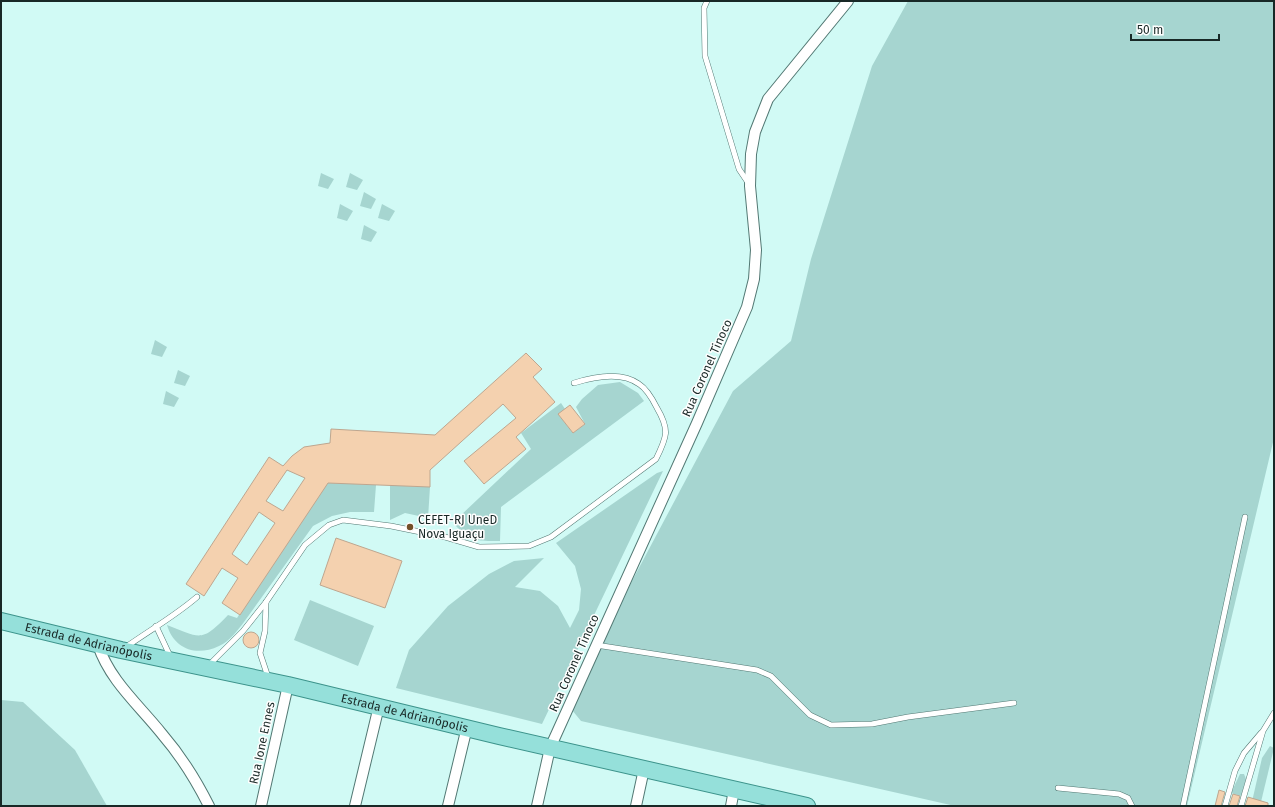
<svg xmlns="http://www.w3.org/2000/svg" width="1275" height="807" viewBox="0 0 1275 807" font-family="'Fira Sans',sans-serif">
	<rect width="100%" height="100%" fill="#d1faf5"/>
	<g fill="#a6d5d0">
		<polygon points="908,1 1274,1 1274,438 1187,806 955,806 581,721 572,710 632,581 733,391 791,341 811,259 872,66"/>
		<polygon points="321,173 334,179 328,189 318,186"/>
		<polygon points="350,173 363,180 357,190 346,187"/>
		<polygon points="364,192 376,199 371,209 360,206"/>
		<polygon points="340,204 353,211 347,221 337,218"/>
		<polygon points="382,204 395,211 389,221 378,218"/>
		<polygon points="364,225 377,232 371,242 361,239"/>
		<polygon points="155,340 167,347 162,357 151,354"/>
		<polygon points="178,370 190,376 185,386 174,383"/>
		<path d="M620,382L638,393L644,401L501,507L500,541C480,541 471,542 456,526L460,516L531,449L521,433L561,403L565,409L559,415L573,433L585,424L576,407L582,399L598,385Z"/>
		<polygon points="166,391 179,398 174,407 163,404"/>
		<polygon points="663,471 542,724 396,688 409,650 448,606 489,574 514,561 544,558 515,587 540,591 558,606 570,628 579,610 581,589 575,566 556,543 657,473"/>
		<path d="M325,482L376,485L374,512H350L332,516L313,526L244,622C237,631 230,641 219,646C196,657 174,649 167,625C201,638 201,643 228,615L237,618Z"/>
		<polygon points="390,485 430,487 428,518 405,513 390,520"/>
		<polygon points="310,600 374,626 358,666 294,640"/>
		<polygon points="1,700 23,702 75,750 107,806 1,806"/>
		<polygon points="1270,746 1274,748 1260,806 1251,806 1262,758"/>
		<polygon points="1240,774 1244,774 1246,779 1241,796 1231,793"/>
	</g>
	<g fill="#f4d1af" stroke="#bea68f" fill-rule="evenodd">
		<path d="M526,353L542,369L533,377L555,402L516,437L526,449L484,484L464,461L516,418L503,404L430,470V487L328,483L240,615L222,603L238,578L222,568L204,596L186,584L269,457L283,466L292,456L304,447L330,443L331,429L435,435ZM287,470L305,478L283,511L266,501ZM259,512L275,523L247,565L232,554Z"/>
		<polygon points="570,405 585,424 573,433 558,414"/>
		<polygon points="336,538 402,561 385,608 320,585"/>
		<circle cx="251" cy="640" r="8"/>
		<polygon points="1219,790 1225,792 1221,806 1215,806"/>
		<polygon points="1233,794 1240,796 1237,806 1229,806"/>
		<polygon points="1248,797 1268,803 1268,806 1245,806"/>
	</g>
	<g fill="none" stroke-linecap="round" stroke-linejoin="round">
		<defs>
			<g id="lane">
				<polyline points="707,1 704,8 705,56 739,169 749,184"/>
				<polyline points="266,602 265,631 260,653 268,677"/>
				<polyline points="156,626 171,658"/>
				<polyline points="596,645 757,670 771,676 810,715 831,725 872,724 908,717 1014,703"/>
				<path d="M126,647C150,630 175,616 197,597"/>
				<path d="M209,665L243,631L266,602L305,545L329,525L343,520L391,526L445,537L479,547L529,546L551,537L656,459C667,437 670,430 657,408C653,400 647,389 639,384C621,371 593,377 574,383"/>
				<polyline points="1058,788 1119,794 1128,798 1132,806"/>
				<polyline points="1183,806 1245,517"/>
				<polyline points="1225,806 1235,771 1244,753 1261,733"/>
				<polyline points="1241,806 1263,731 1274,713"/>
			</g>
			<g id="street">
				<path d="M98,645C110,681 139,705 162,734C181,756 196,780 209,806"/>
				<polyline points="261,806 288,685"/>
				<polyline points="355,806 379,706"/>
				<polyline points="448,806 467,727"/>
				<polyline points="537,806 550,748 697,423 747,307 754,279 756,250 750,186 751,154 755,132 768,99 848,1"/>
				<polyline points="636,806 644,769"/>
				<polyline points="731,806 734,790"/>
			</g>
			<g id="primary">
				<path id="s1" d="M1,621L121,650L288,685L499,736L807,806"/>
			</g>
		</defs>
		<use href="#lane" stroke="#527873" stroke-width="6"/>
		<use href="#street" stroke="#527873" stroke-width="12"/>
		<use href="#primary" stroke="#3c938b" stroke-width="18"/>
		<use href="#lane" stroke="#fff" stroke-width="5"/>
		<use href="#street" stroke="#fff" stroke-width="10"/>
		<use href="#primary" stroke="#95e0da" stroke-width="16"/>
	</g>
	<circle fill="#735029" stroke="#fefefe" stroke-width="1.5" cx="410" cy="527" r="4"/>
	<g text-anchor="middle" stroke-width="3" stroke-linejoin="round" paint-order="stroke">
		<g font-size="12" fill="#182826" stroke="#fefefe">
			<text transform="translate(707 368) rotate(-66)" y="4">Rua Coronel Tinoco</text>
			<text dy="4" stroke="none"><textPath href="#s1" startOffset="90">Estrada de Adrianópolis</textPath></text>
			<text transform="translate(574 663) rotate(-66)" y="4">Rua Coronel Tinoco</text>
			<text dy="4" stroke="none"><textPath href="#s1" startOffset="414">Estrada de Adrianópolis</textPath></text>
			<text transform="translate(262 743) rotate(-78)" y="4">Rua Ione Ennes</text>
		</g>
		<g font-size="12" fill="#182826" stroke="#fefefe" text-anchor="start">
			<text x="418" y="524">CEFET-RJ UneD<tspan x="418" dy="14">Nova Iguaçu</tspan></text>
		</g>
	</g>
	<rect width="1275" height="807" fill="none" stroke="#182826" stroke-width="4"/>
	<path d="M1131 34v6h88v-6" fill="none" stroke="#182826" stroke-width="2"/>
	<text x="1137" y="34" font-size="12" fill="#182826" stroke="#fefefe" stroke-width="3" paint-order="stroke">50 m</text>
</svg>
